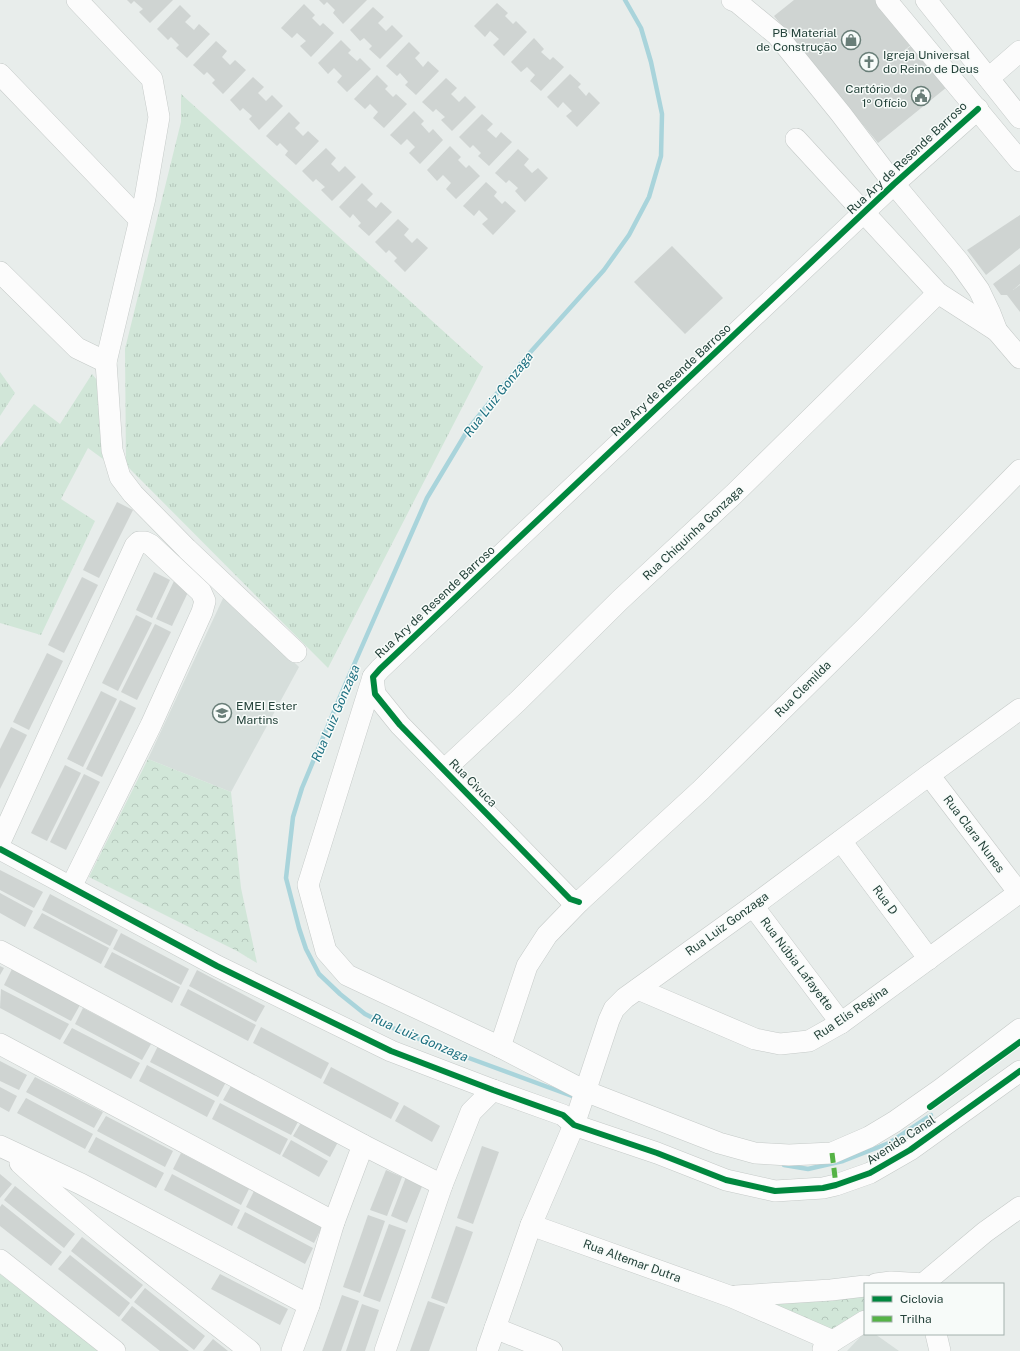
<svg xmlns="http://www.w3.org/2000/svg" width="1020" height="1351" viewBox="0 0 1020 1351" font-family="'Public Sans',sans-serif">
	<defs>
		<pattern id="grass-tufts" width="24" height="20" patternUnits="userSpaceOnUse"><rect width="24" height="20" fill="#d1e6d8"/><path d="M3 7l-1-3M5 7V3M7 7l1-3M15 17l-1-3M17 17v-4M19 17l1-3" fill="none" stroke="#b3c6ba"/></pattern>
		<pattern id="forest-crowns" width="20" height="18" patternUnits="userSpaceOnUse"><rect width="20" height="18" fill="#d1e6d8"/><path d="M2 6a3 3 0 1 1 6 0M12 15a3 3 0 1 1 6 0" fill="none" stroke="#b3c6ba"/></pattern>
	</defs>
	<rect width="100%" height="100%" fill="#e8edeb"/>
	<g fill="#d6dedb">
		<polygon points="225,594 299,667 231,792 148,759"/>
		<polygon points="865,1332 865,1334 875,1334 899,1351 847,1351"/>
	</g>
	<g fill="url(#grass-tufts)">
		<polygon points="181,94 483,367 328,668 126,465 125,349 181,122"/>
		<polygon points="0,372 15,393 0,416"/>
		<polygon points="92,374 97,380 103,459 88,448 61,499 95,521 41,635 0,623 0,447 34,404 60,424"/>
		<polygon points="0,1274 100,1351 0,1351"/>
	</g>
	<g fill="url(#forest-crowns)">
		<polygon points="148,759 231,792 241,888 257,963 237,951 89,877"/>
		<polygon points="865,1292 865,1310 847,1327 833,1333 764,1301"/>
	</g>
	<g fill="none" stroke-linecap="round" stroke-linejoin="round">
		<g stroke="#a9d4db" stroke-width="4.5">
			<polyline points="572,1096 458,1054 401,1032 365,1014 340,994 319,974 306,949 299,928 286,878 293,817 302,788 342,692 427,498 469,428 527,356 604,270 629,235 649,197 661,156 662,114 651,62 641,28 625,0"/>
			<polyline points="784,1165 808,1169 843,1161 889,1143 931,1115"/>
		</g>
	</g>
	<g fill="#cfd4d2">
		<polygon points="127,0 173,0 150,23 139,12 143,9 134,1 131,4"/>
		<polygon points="319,0 367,0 343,24 333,13 335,10 327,2 324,5"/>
		<polygon points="794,0 876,0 912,44 876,74 912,45 947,87 878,143 774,16"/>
		<polygon points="497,3 508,13 505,16 513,24 516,21 527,32 504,56 493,45 499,39 490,31 485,37 474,26"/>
		<polygon points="304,4 315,15 312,18 320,26 323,23 334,33 311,57 300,46 306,41 297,33 292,38 281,28"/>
		<polygon points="180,5 191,16 185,22 194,30 199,24 210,34 187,58 176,48 179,45 171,37 168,40 157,29"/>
		<polygon points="373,7 384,17 378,23 386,31 392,25 403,36 380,59 369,49 372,46 364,38 360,41 350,30"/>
		<polygon points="534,38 544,49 541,52 550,60 553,57 564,67 541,91 530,81 535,75 527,67 521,72 511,62"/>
		<polygon points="341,40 351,50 348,53 357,61 360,58 371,69 347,92 337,82 342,76 334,68 328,74 318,63"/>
		<polygon points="216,41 227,51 222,57 230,65 235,60 246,70 223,94 212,83 215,80 207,72 204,75 193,65"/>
		<polygon points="409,42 420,53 415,58 423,67 428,61 439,71 416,95 405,85 408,82 400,73 397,76 386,66"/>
		<polygon points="570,74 581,84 578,87 586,96 589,92 600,103 577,127 566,116 572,111 563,102 558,108 547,97"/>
		<polygon points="377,75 388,86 385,89 393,97 396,94 407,104 384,128 373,118 378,112 370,104 365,109 354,99"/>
		<polygon points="253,77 264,87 258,93 266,101 272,95 283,106 259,130 249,119 252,116 243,108 240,111 230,100"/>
		<polygon points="446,78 457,88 451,94 459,102 465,96 476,107 452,131 441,120 445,117 436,109 433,112 422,102"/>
		<polygon points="414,111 424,121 421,124 429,133 433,129 443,140 420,164 409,153 415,147 407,139 401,145 390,135"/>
		<polygon points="289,112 300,123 295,128 303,136 308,131 319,141 296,165 285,155 288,151 280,143 277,146 266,136"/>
		<polygon points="482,114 493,124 487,130 496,138 501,132 512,142 489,166 478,156 481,153 473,145 470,148 459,137"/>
		<polygon points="450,146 461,157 458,160 466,168 469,165 480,176 456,199 446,189 451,183 443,175 437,181 427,170"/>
		<polygon points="326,148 336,158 331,164 339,172 345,166 356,177 332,201 321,190 325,187 316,179 313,182 302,171"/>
		<polygon points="518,149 529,159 524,165 532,173 538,168 548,178 525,202 515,191 518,188 509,180 506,183 495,173"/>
		<polygon points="486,182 497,192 494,196 502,204 505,201 516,211 493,235 482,224 488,219 479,210 474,216 463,206"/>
		<polygon points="362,183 373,194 367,200 376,208 381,202 392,212 369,236 358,226 361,223 353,214 350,218 339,207"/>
		<polygon points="1020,215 1020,248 986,275 967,250"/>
		<polygon points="398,219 409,229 404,235 412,243 417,238 428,248 405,272 394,261 397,258 389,250 386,253 375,242"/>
		<polygon points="672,246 723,298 685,334 634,282"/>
		<polygon points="1020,264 1020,284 1013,290 1020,285 1020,312 1007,295 1001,295 993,284"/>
		<polygon points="117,502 133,510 99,578 83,570"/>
		<polygon points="154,572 170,580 152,618 136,610"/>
		<polygon points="82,577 98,585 64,653 48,645"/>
		<polygon points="174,581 190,588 172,626 156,619"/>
		<polygon points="136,615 152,623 118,691 102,683"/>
		<polygon points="155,624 171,632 137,700 121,692"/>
		<polygon points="47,653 63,661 29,730 13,722"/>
		<polygon points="101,691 117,699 83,767 67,759"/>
		<polygon points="120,700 136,708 102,777 86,769"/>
		<polygon points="11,727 27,735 0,789 0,749"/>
		<polygon points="65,765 81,773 47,841 31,833"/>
		<polygon points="84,774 100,782 66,850 50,842"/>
		<polygon points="0,870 43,892 34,908 0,890"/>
		<polygon points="0,893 33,911 25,927 0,913"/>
		<polygon points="50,894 118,930 110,946 42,910"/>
		<polygon points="42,913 109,948 101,964 33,928"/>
		<polygon points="121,933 189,969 181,985 113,949"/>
		<polygon points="112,952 180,987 172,1003 104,967"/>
		<polygon points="0,966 4,968 0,975"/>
		<polygon points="12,969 80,1005 71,1021 4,985"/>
		<polygon points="197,970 265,1006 256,1022 189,986"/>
		<polygon points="1,989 69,1024 60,1040 0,1008"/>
		<polygon points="188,989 256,1025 248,1041 180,1005"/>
		<polygon points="83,1008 151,1044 142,1060 75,1024"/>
		<polygon points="261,1027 329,1063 321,1079 253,1043"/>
		<polygon points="72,1028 140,1063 131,1079 63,1043"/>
		<polygon points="158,1046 226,1082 218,1097 150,1062"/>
		<polygon points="0,1061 27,1075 19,1090 0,1081"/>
		<polygon points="147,1065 215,1101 207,1117 139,1081"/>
		<polygon points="331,1067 399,1103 391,1119 323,1083"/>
		<polygon points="35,1077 103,1112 94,1128 26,1092"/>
		<polygon points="232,1084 299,1120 291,1135 223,1100"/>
		<polygon points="0,1087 17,1096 9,1112 0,1107"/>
		<polygon points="26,1098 93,1134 85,1149 17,1113"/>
		<polygon points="220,1103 288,1139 280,1155 212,1119"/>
		<polygon points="404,1105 440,1126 432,1142 395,1121"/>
		<polygon points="106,1116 173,1151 165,1167 97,1131"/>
		<polygon points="302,1121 338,1142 330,1157 293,1136"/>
		<polygon points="96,1137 164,1173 156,1188 88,1152"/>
		<polygon points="291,1140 328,1161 319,1177 282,1156"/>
		<polygon points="482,1146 499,1152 473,1224 457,1218"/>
		<polygon points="181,1153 249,1189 241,1205 173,1169"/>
		<polygon points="386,1170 402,1177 387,1216 370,1210"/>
		<polygon points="0,1174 12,1184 0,1198"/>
		<polygon points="172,1174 240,1210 232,1226 164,1190"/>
		<polygon points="406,1177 423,1184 407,1223 391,1216"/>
		<polygon points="15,1186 75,1234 64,1248 4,1200"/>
		<polygon points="254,1191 322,1227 314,1243 246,1207"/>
		<polygon points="2,1204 62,1252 51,1266 0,1226 0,1207"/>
		<polygon points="245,1212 313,1248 305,1264 237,1228"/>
		<polygon points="368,1215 385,1221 360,1293 343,1287"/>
		<polygon points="389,1224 406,1230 380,1302 363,1296"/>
		<polygon points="456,1226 473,1232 447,1304 431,1298"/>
		<polygon points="82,1237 143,1285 131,1299 71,1251"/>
		<polygon points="70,1255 130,1303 119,1317 58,1269"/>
		<polygon points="220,1274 288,1309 280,1325 211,1289"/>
		<polygon points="145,1288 205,1336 194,1350 134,1302"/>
		<polygon points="342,1295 359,1301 341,1351 322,1351"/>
		<polygon points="428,1301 445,1307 429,1351 410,1351"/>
		<polygon points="362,1304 379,1310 365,1351 346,1351"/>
		<polygon points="132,1306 189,1351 160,1351 121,1320"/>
		<polygon points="213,1339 228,1351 203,1351"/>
	</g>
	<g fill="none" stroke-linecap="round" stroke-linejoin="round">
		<defs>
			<g id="minor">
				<polyline points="77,0 152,79 159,117 145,198 106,362 112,450 120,477 133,494 187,549 296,652"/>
				<polyline points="732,0 737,2 777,35 841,114 894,184 959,262 979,290 990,313 997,331 1020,358"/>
				<polyline points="886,0 1020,161"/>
				<polyline points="926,0 1020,118"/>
				<polyline points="0,74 139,219"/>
				<polyline points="989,78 1020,51"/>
				<polyline points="796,139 938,293 997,331"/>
				<polyline points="0,272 77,348 106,362"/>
				<polyline points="373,677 308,885 326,951 347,975 500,1047 585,1091 719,1143 755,1153 789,1155 832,1153 869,1137 894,1122 941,1089 1020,1029"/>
				<polyline points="444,770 518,701 620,600 734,494 938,293"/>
				<polyline points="929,775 1019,893"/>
				<polyline points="841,841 929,959"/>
				<polyline points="0,842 135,546 139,542 145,542 151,545 201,592 205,601 202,612 151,725 71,887"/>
				<polyline points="0,849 217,966 391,1051 493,1090 563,1115 574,1125 657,1153 726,1180 775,1191 823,1188 836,1185 870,1173 910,1150 1020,1071"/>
				<polyline points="579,902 570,899 400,725 375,694 373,677 380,669 894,184 978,109"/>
				<polyline points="753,906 841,1023"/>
				<polyline points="0,951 363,1145 442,1185"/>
				<polyline points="638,989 755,1039 780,1044 809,1041 841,1023 1020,892"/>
				<polyline points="0,1044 334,1222"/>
				<polyline points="500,1047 527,966 547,935 579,902 701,790 868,625 1020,470"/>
				<polyline points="0,1146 81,1184 309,1305"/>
				<path d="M20,1163C93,1230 172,1290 250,1351"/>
				<polyline points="531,1225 732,1297 833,1341"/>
				<polyline points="0,1260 115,1351"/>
				<polyline points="876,1284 891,1282 925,1284"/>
				<polyline points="923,1284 985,1232 1020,1207"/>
				<polyline points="736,1296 831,1290 865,1286"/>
				<polyline points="495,1328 552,1351"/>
				<polyline points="936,1334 940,1351"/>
				<polyline points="823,1349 833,1341 865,1321"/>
				<polyline points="292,1351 309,1305 334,1222 363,1145"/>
				<polyline points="385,1351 442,1185 471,1112 493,1090"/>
				<polyline points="487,1351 531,1225 574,1125 609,1020 614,1009 625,998 753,906 929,775 1020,709"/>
			</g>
		</defs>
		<use href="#minor" stroke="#c5cac8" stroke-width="22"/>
		<use href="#minor" stroke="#fcfcfc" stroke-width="21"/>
		<polyline stroke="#55b346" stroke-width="5" stroke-dasharray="10 5" stroke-linecap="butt" points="832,1153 836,1185"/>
		<defs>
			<g id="cycleway">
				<polyline points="0,849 217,966 391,1051 493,1090 563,1115 574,1125 657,1153 726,1180 775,1191 823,1188 836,1185 870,1173 910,1150 1020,1071"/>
				<polyline points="579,902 570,899 400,725 375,694 373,677 380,669 894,184 978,109"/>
				<polyline points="930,1107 1020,1042"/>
			</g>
		</defs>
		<use href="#cycleway" stroke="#f7fbf9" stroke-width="8"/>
		<use href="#cycleway" stroke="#00873e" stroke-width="6"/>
	</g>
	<defs>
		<symbol id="shop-ring" viewBox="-11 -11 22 22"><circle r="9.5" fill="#f7fbf9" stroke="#697e78" stroke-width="1.5"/><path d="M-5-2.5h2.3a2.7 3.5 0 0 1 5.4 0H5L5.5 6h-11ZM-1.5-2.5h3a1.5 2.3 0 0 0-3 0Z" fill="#697e78"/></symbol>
		<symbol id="church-ring" viewBox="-11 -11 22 22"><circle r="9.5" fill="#f7fbf9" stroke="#697e78" stroke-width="1.5"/><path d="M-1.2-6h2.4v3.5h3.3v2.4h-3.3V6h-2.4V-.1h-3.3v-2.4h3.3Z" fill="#697e78"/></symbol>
		<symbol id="civic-ring" viewBox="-11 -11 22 22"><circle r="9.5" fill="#f7fbf9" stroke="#697e78" stroke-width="1.5"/><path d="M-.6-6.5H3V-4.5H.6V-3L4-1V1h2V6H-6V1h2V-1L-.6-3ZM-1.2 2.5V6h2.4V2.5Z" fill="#697e78"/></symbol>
		<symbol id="school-ring" viewBox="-11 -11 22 22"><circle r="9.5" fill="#f7fbf9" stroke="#697e78" stroke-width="1.5"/><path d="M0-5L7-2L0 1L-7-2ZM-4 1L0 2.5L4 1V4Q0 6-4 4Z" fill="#697e78"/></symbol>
	</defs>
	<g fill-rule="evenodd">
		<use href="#shop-ring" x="840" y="29" width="22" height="22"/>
		<use href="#church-ring" x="858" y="51" width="22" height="22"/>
		<use href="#civic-ring" x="910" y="85" width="22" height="22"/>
		<use href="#school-ring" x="211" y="702" width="22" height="22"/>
	</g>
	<g text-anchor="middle" stroke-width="3" stroke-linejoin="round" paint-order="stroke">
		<g font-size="12" fill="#24423a" stroke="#f7fbf9" text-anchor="end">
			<text x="837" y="37">PB Material<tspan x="837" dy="14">de Construção</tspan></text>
			<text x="883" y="59" text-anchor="start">Igreja Universal<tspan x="883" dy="14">do Reino de Deus</tspan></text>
			<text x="907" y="93">Cartório do<tspan x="907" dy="14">1º Ofício</tspan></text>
			<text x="236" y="710" text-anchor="start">EMEI Ester<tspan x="236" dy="14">Martins</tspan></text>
		</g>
		<g font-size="12" fill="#24423a" stroke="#f7fbf9">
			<text transform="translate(907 158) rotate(-43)" y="4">Rua Ary de Resende Barroso</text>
			<text transform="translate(671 380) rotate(-43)" y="4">Rua Ary de Resende Barroso</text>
			<text transform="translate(693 533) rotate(-43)" y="4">Rua Chiquinha Gonzaga</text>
			<text transform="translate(435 602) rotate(-43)" y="4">Rua Ary de Resende Barroso</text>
			<text transform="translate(803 689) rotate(-45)" y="4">Rua Clemilda</text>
			<text transform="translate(473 783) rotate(45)" y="4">Rua Civuca</text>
			<text transform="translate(974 834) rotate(53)" y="4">Rua Clara Nunes</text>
			<text transform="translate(885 900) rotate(53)" y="4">Rua D</text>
			<text transform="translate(727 924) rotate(-36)" y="4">Rua Luiz Gonzaga</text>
			<text transform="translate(797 964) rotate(53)" y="4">Rua Núbia Lafayette</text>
			<text transform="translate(851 1013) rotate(-34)" y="4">Rua Elis Regina</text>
			<text transform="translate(901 1140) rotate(-33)" y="4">Avenida Canal</text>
			<text transform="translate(632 1261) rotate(20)" y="4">Rua Altemar Dutra</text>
		</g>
		<g font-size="13" font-style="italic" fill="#1c6f80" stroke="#f7fbf9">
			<text transform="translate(498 394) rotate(-52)" y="5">Rua Luiz Gonzaga</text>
			<text transform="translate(335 713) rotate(-67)" y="5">Rua Luiz Gonzaga</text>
			<text transform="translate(420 1037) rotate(23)" y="5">Rua Luiz Gonzaga</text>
		</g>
	</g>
	<rect x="864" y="1283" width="140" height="52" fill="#f7fbf9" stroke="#a3b1ad"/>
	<rect x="872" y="1296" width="20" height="6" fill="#00873e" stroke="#a3b1ad"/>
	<text x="900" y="1303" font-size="12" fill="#24423a">Ciclovia</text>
	<rect x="872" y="1316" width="20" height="6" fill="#55b346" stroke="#a3b1ad"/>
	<text x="900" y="1323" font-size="12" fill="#24423a">Trilha</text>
</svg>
